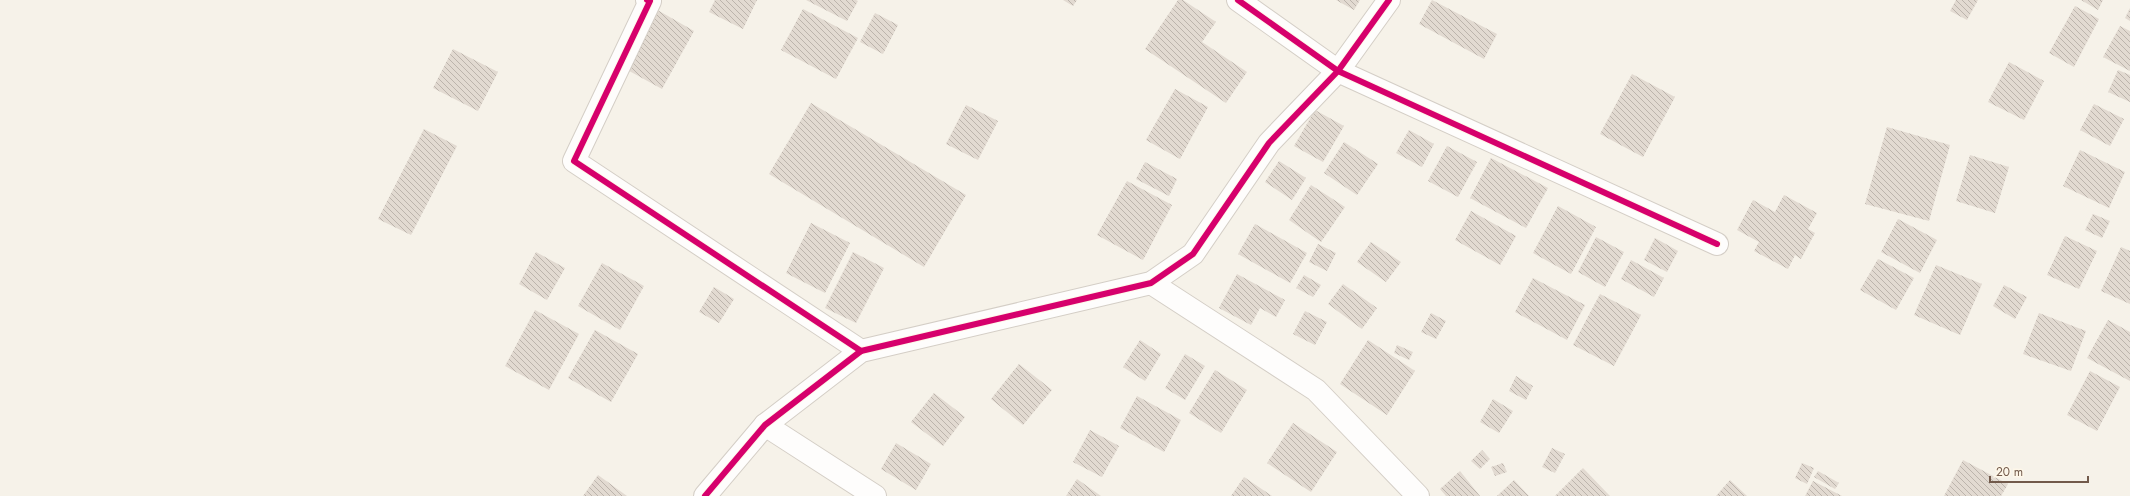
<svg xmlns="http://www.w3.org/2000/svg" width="2130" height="496" viewBox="0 0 2130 496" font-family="Jost,sans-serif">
	<defs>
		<pattern id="building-back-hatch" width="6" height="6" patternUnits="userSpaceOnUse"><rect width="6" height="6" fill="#e2dad1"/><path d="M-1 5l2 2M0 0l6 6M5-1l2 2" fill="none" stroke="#bcb4ac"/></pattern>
	</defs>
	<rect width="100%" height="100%" fill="#f6f2e9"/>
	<g fill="url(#building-back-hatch)">
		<polygon points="715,0 757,0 743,29 709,12"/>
		<polygon points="806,0 856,0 858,1 847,21"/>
		<polygon points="1063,0 1077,0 1073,6"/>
		<polygon points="1178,0 1183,0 1216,22 1202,42 1247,72 1226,103 1145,49"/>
		<polygon points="1336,0 1360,0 1354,10"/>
		<polygon points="1432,0 1497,34 1484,59 1419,24"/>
		<polygon points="1956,0 1978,0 1967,20 1950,11"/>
		<polygon points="2081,0 2103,0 2098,10"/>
		<polygon points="2075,6 2099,19 2074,67 2049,53"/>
		<polygon points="654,8 694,31 662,89 622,67"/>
		<polygon points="2130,8 2130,21 2125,18"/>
		<polygon points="803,9 858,38 836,79 781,50"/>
		<polygon points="875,13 898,25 883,54 860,42"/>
		<polygon points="2120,26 2130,31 2130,71 2103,57"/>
		<polygon points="453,49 498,72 478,111 433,88"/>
		<polygon points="2009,62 2044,81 2024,120 1988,102"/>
		<polygon points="2118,70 2130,75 2130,102 2108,92"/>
		<polygon points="1632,74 1675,97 1643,157 1600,134"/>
		<polygon points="1175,89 1208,107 1180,159 1146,140"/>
		<polygon points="811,103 966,195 924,267 769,174"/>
		<polygon points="2094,104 2124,119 2110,146 2080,130"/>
		<polygon points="966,105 998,121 978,160 946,144"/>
		<polygon points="1315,110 1344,126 1323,162 1294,146"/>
		<polygon points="1887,127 1950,145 1929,221 1865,204"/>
		<polygon points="424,129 457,146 411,235 378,219"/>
		<polygon points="1409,130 1434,144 1422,167 1396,153"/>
		<polygon points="1344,142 1378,164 1357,195 1324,173"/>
		<polygon points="1447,146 1477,162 1458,197 1428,181"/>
		<polygon points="2080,150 2125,172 2109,208 2063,186"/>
		<polygon points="1970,155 2009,167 1995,213 1956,201"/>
		<polygon points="1491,158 1548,188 1526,228 1470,198"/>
		<polygon points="1279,161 1306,178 1292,200 1265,182"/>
		<polygon points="1145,162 1177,179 1169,196 1136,179"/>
		<polygon points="1127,181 1172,205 1143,260 1097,235"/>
		<polygon points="1311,185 1345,207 1321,242 1289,220"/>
		<polygon points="1784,195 1817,213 1808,229 1815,233 1801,259 1795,255 1788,269 1754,251 1759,242 1737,230 1753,200 1775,212"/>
		<polygon points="1558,206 1596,227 1571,274 1533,253"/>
		<polygon points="1471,211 1516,236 1500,265 1455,240"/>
		<polygon points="2093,214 2110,221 2102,238 2085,230"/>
		<polygon points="1898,219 1937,240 1920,273 1881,252"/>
		<polygon points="811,223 850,243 825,293 786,273"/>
		<polygon points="1255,224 1307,253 1290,283 1238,254"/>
		<polygon points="2065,236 2097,251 2079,289 2047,275"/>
		<polygon points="1596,237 1624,252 1605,287 1578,272"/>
		<polygon points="1655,238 1678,251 1667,272 1644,260"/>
		<polygon points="1371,242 1401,262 1386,282 1357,262"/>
		<polygon points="1318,244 1336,253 1327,271 1309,262"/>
		<polygon points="2121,247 2130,251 2130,304 2101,291"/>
		<polygon points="536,252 565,268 547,300 519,284"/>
		<polygon points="853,252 884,268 856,323 825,308"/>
		<polygon points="1878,259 1914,278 1896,310 1860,290"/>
		<polygon points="1631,260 1664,278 1654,297 1621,279"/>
		<polygon points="602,263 644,286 620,330 578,306"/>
		<polygon points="1936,265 1982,284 1960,335 1914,315"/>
		<polygon points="1237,274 1285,300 1276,317 1260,308 1251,325 1219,308"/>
		<polygon points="1304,275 1321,285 1313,297 1296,288"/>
		<polygon points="1533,278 1585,305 1567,340 1515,312"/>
		<polygon points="1343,284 1377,308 1362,329 1328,304"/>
		<polygon points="2004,285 2027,297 2015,319 1993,306"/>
		<polygon points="714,287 734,299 719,323 699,312"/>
		<polygon points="1600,294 1641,315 1614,366 1573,345"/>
		<polygon points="535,310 579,334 549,390 505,366"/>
		<polygon points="1305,311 1327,322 1315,345 1293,334"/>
		<polygon points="1431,313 1446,321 1436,339 1421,332"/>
		<polygon points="2039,313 2086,331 2071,371 2023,354"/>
		<polygon points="2108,320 2130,332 2130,381 2087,358"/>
		<polygon points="595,330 638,354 611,402 568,378"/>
		<polygon points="1140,340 1161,354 1145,381 1123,367"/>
		<polygon points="1368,340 1415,371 1387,415 1340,384"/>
		<polygon points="1397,345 1413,352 1409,360 1394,353"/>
		<polygon points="1185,354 1205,366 1185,400 1165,388"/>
		<polygon points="1019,364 1052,390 1023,425 991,399"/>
		<polygon points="1215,370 1247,390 1221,433 1189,413"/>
		<polygon points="2090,371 2120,387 2097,431 2067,415"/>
		<polygon points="1516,376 1533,386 1526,400 1509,391"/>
		<polygon points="934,393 965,417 943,446 911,422"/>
		<polygon points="1137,396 1181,420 1164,452 1120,428"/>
		<polygon points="1493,399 1513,411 1499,433 1480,422"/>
		<polygon points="1293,423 1337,452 1311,492 1267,463"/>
		<polygon points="1090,430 1119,446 1102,477 1073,462"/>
		<polygon points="896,443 931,464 916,490 881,469"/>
		<polygon points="1552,448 1565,454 1555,473 1542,467"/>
		<polygon points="1482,450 1490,459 1480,469 1471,461"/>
		<polygon points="1963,460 2008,484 2001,496 1944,496"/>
		<polygon points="1503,463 1507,472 1495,476 1491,467"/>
		<polygon points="1802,463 1814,468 1807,484 1795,478"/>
		<polygon points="1583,468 1610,496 1555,496"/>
		<polygon points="1460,471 1480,496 1446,496 1440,489"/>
		<polygon points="1818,471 1839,483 1835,489 1814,477"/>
		<polygon points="598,475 627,496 583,496"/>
		<polygon points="1244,477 1272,496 1231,496"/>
		<polygon points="1077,479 1101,496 1066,496"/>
		<polygon points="1514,480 1529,496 1497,496"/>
		<polygon points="1730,480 1747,496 1716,496"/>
		<polygon points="1813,481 1842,496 1805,496"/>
	</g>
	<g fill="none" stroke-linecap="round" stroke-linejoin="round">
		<defs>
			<g id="street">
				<polyline points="647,0 650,1 574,161 861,351"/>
				<polyline points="1238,0 1338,71 1717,244"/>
				<polyline points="1151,283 1316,390 1418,496"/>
				<polyline points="765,425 875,496"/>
				<polyline points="705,496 765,425 861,351 1151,283 1193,254 1269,143 1338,71 1389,0"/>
			</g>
		</defs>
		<use href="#street" stroke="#d4cec6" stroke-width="24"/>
		<use href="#street" stroke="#fefdfc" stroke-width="22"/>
		<defs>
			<g id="cycleway">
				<polyline points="647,0 650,1 574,161 861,351"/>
				<polyline points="1238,0 1338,71 1717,244"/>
				<polyline points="705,496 765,425 861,351 1151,283 1193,254 1269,143 1338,71 1389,0"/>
			</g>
		</defs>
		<use href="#cycleway" stroke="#fef7e9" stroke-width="8"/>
		<use href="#cycleway" stroke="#d6006c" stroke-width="6"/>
	</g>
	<path d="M1990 476v6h98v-6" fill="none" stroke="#725a4b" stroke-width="2"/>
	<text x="1996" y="476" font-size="12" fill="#725a4b" stroke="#fef7e9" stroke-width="3" paint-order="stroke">20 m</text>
</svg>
